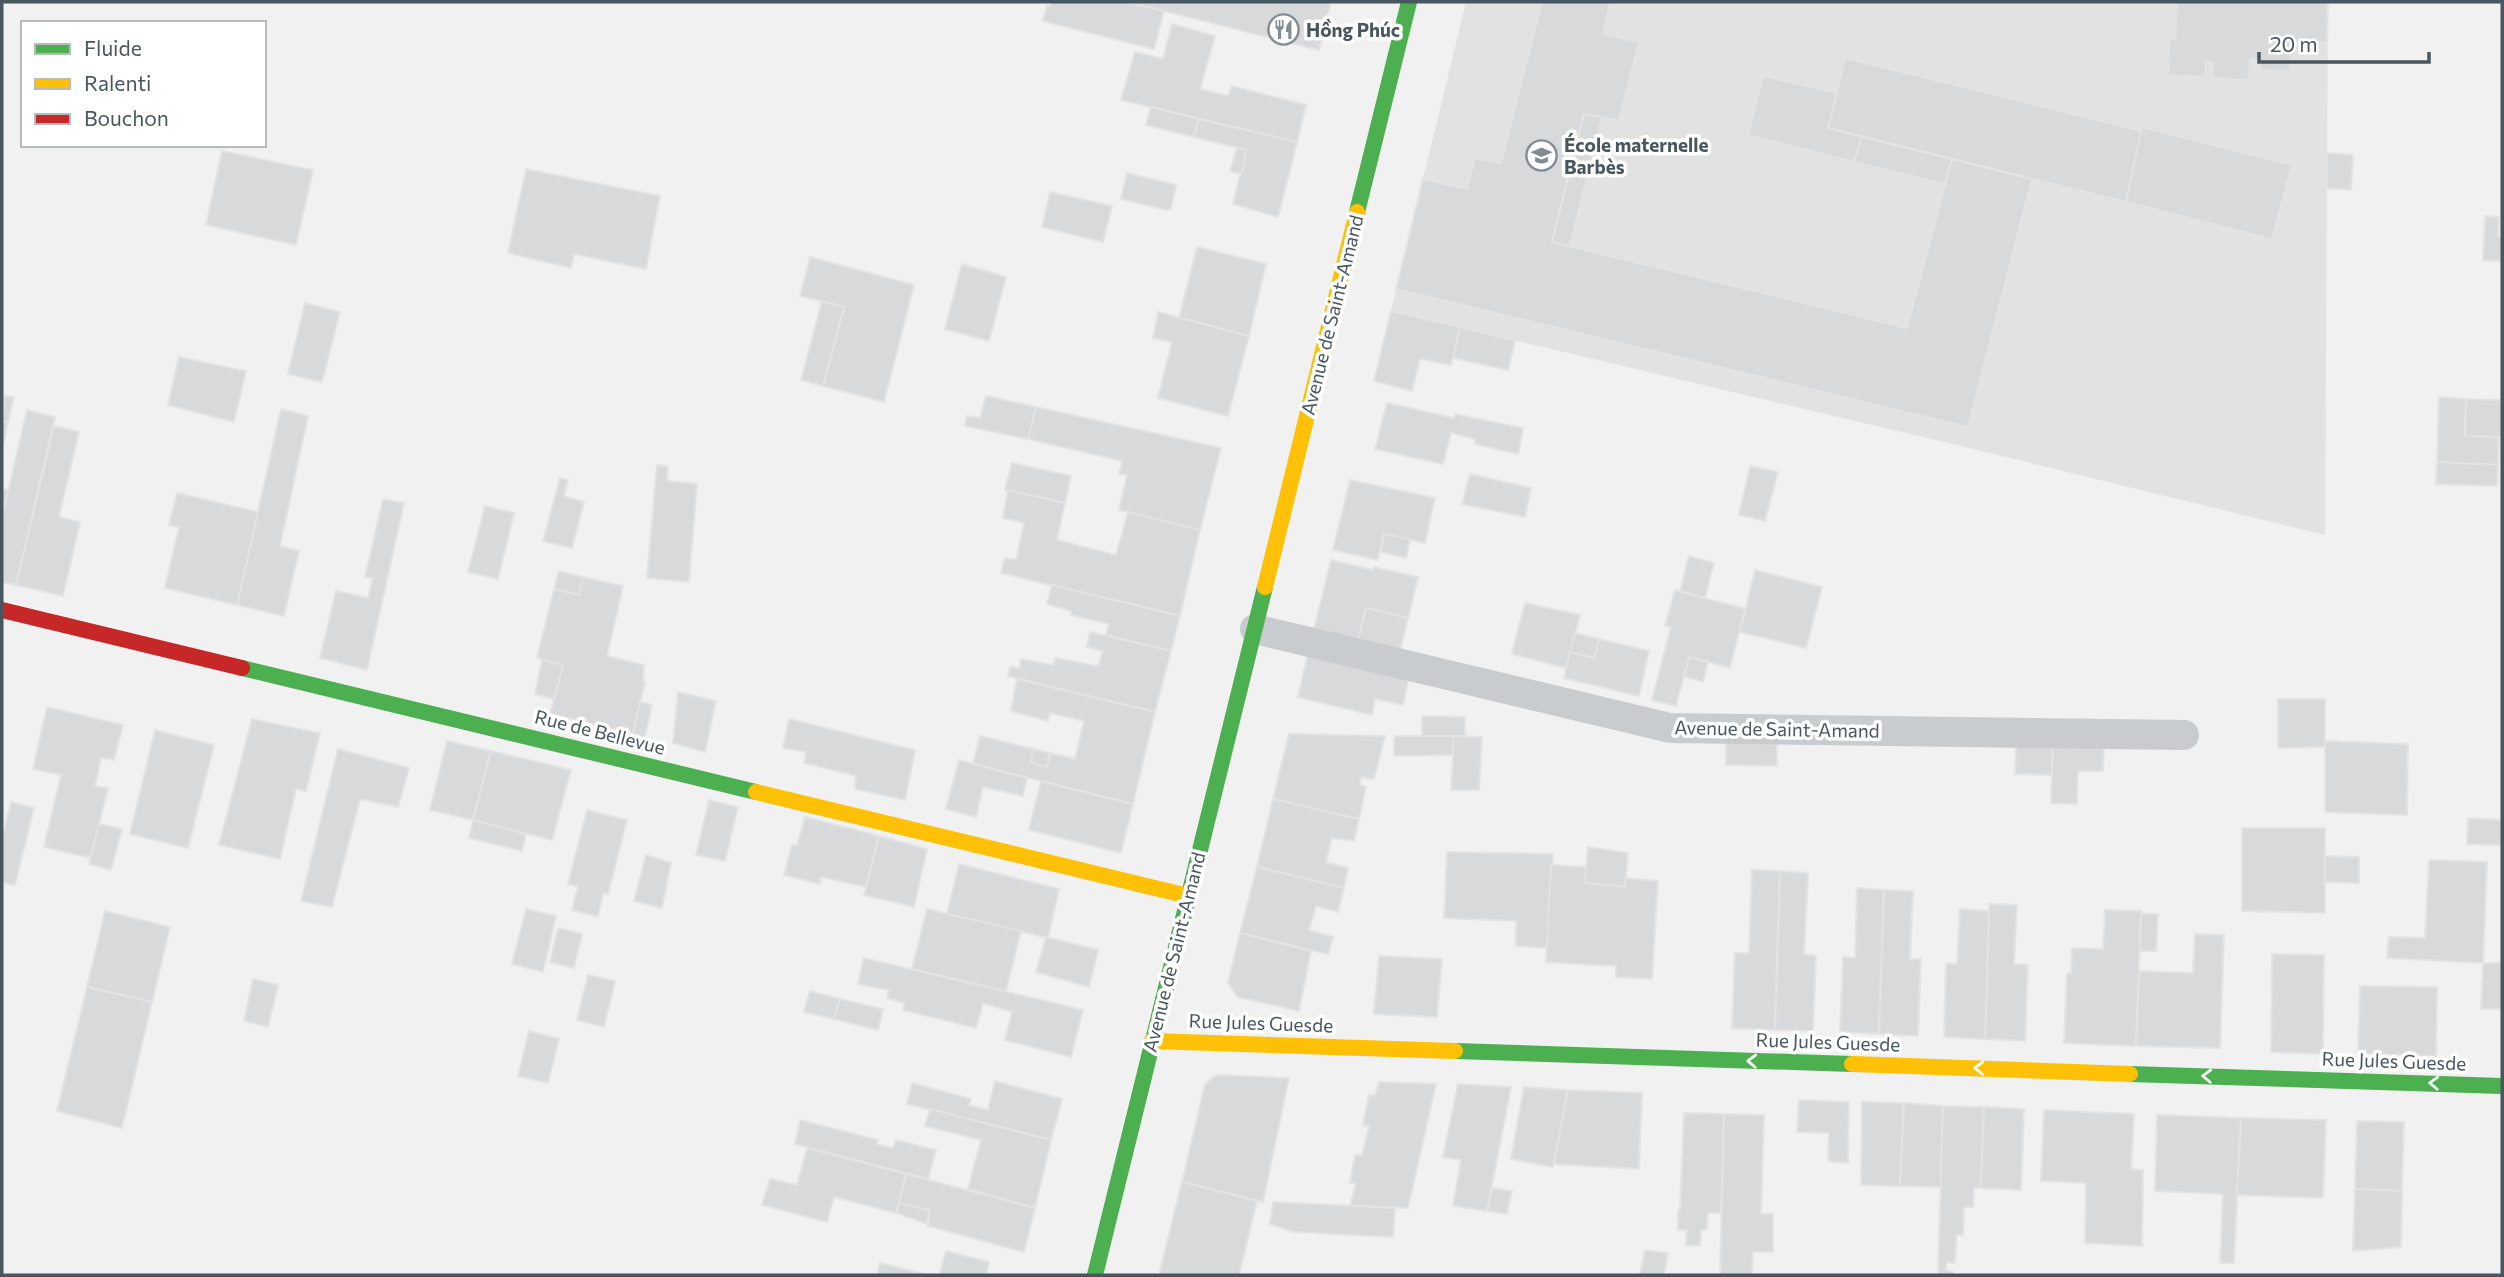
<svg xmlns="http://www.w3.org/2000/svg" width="2504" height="1277" viewBox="0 0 2504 1277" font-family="Commissioner,sans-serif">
	<rect width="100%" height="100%" fill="#f2f1f1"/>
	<polygon fill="#e3e2e3" points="1466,2 2328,2 2325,535 1965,447 1391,311"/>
	<g fill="#d8d9da" stroke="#e3e3e4" stroke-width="2">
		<polygon points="1052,2 1128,2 1164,11 1154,49 1043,21 1047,5 1050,6"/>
		<polygon points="1128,2 1331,2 1319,50"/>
		<polygon points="1542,2 1610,2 1603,34 1639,42 1619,121 1584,114 1552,242 1907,328 1952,159 2032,179 1968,427 1396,289 1423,179 1467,189 1475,158 1501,163"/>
		<polygon points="2177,2 2328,2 2327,42 2291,42 2290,71 2260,70 2260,60 2250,59 2249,80 2212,78 2213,63 2206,62 2205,77 2168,75 2169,39 2175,39"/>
		<polygon points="1172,24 1215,36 1200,89 1228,96 1232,86 1306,105 1297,142 1121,100 1135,52 1163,59"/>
		<polygon points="1845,58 2142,131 2126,202 1828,128"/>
		<polygon points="1763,76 1837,93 1828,128 1862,137 1854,162 1748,135"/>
		<polygon points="1151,107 1199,119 1194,137 1146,125"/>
		<polygon points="1584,114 1602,117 1570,246 1552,242"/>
		<polygon points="1199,119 1297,142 1278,217 1233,204 1246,150 1194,137"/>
		<polygon points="2142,127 2292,165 2272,239 2126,202"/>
		<polygon points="1862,137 1952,159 1945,184 1854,162"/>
		<polygon points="1237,148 1246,150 1242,174 1230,171"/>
		<polygon points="222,151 313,170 296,245 206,225"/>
		<polygon points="2327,153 2353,155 2351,190 2327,188"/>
		<polygon points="526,169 660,196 646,269 574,254 571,268 508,253"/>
		<polygon points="1127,173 1176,185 1171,209 1166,210 1121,199"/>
		<polygon points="1050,192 1112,206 1103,242 1042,227"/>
		<polygon points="2485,216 2499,217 2498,237 2502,237 2502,261 2483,260"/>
		<polygon points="1197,247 1266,264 1249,336 1179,318"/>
		<polygon points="810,257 914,285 884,402 823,386 844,307 800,296"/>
		<polygon points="962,264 1006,277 989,341 945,329"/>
		<polygon points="822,301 844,307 823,386 801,380"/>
		<polygon points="305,303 340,312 322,382 288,374"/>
		<polygon points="1391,311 1460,327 1451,365 1420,359 1412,391 1374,381"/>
		<polygon points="1158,312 1249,336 1228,416 1158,398 1172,342 1153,338"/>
		<polygon points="1460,327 1515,341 1508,370 1453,358"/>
		<polygon points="179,357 246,371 234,422 168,405"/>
		<polygon points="5,396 14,397 8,422 2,421"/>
		<polygon points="986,396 1036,407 1028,439 965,426 967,416 980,418"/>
		<polygon points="2439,397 2466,399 2465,436 2499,437 2498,465 2437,462"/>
		<polygon points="2466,399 2502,400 2502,437 2465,436"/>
		<polygon points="1387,403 1454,418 1455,414 1523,428 1518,454 1475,444 1475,439 1451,433 1443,464 1375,449"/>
		<polygon points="1036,407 1221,448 1200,530 1119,510 1127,475 1119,474 1122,461 1028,439"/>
		<polygon points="281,409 308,416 280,546 299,551 284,616 237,605"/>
		<polygon points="27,410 55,417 16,585 2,582 2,508 4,509"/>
		<polygon points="2,421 8,422 2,450"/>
		<polygon points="54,426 79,432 59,517 80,522 63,596 16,585"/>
		<polygon points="2437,462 2498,465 2497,486 2436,484"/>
		<polygon points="1012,463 1071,476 1065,503 1005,490"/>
		<polygon points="657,465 668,466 667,481 697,484 689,582 647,578"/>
		<polygon points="1750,466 1778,472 1765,521 1739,515"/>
		<polygon points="1470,474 1531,488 1525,517 1462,504"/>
		<polygon points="560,478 568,480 564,496 584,502 572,548 543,541"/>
		<polygon points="1350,480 1435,498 1425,543 1384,534 1378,560 1333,550"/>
		<polygon points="2,489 8,490 4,509 2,508"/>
		<polygon points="1008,490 1065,503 1057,540 1116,555 1128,512 1200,530 1180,616 1001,573 1005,558 1016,560 1024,523 1003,518"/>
		<polygon points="177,493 258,512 237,605 165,588 179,527 169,525"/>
		<polygon points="383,499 404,503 367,670 320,658 336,591 368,598 373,578 365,577"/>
		<polygon points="485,506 514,513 498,579 468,572"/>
		<polygon points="1384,534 1410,539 1406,558 1381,552"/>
		<polygon points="1689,556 1714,563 1705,598 1680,591"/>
		<polygon points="1331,560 1373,570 1374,567 1418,577 1408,618 1366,608 1358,640 1314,629"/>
		<polygon points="1755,570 1822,587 1806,648 1740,632"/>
		<polygon points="559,571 583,577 579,595 554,589"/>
		<polygon points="583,577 623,586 607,656 644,665 643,682 645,682 633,734 550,714 563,665 537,658 554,589 579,595"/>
		<polygon points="1052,585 1180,616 1171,651 1106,635 1109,624 1071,615 1071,611 1047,604"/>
		<polygon points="1675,590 1745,609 1730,668 1689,657 1676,706 1652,700 1671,627 1665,626"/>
		<polygon points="1525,603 1580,615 1566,668 1512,654"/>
		<polygon points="1366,608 1408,618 1400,651 1358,640"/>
		<polygon points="1090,632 1171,651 1155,712 1008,676 1010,667 1020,668 1021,659 1053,665 1056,658 1098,666 1103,651 1087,647"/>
		<polygon points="1575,633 1599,639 1594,658 1570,652"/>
		<polygon points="1599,639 1649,651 1639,696 1564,678 1570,652 1594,658"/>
		<polygon points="1308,653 1409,677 1403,705 1375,699 1372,715 1298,697"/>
		<polygon points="1689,657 1708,662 1703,682 1684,676"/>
		<polygon points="542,660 563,665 554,699 535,694"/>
		<polygon points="1017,679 1155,712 1133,804 973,764 980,736 1033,749 1031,762 1047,767 1050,753 1075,759 1084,721 1050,713 1048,721 1011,711"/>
		<polygon points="678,692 716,701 705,752 673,743"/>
		<polygon points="2278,699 2325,699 2325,747 2278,748"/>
		<polygon points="640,702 652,705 645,737 633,734"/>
		<polygon points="47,707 123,725 114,760 101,758 95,786 108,788 91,858 44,847 61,775 33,769"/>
		<polygon points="1422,716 1465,717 1465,736 1422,736"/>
		<polygon points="252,719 320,733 306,791 296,789 280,859 219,845"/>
		<polygon points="789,719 915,750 905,800 855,789 856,776 804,763 806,752 783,748"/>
		<polygon points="155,730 214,745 188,848 130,834"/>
		<polygon points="1289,734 1385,736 1374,779 1361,777 1360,785 1366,787 1359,819 1273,799"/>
		<polygon points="1394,736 1454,736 1453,755 1394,756"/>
		<polygon points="1454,736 1482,737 1479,790 1451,790"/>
		<polygon points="1726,739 1777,740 1777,766 1726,765"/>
		<polygon points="447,741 491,751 473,820 430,810"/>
		<polygon points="2325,741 2408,744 2407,815 2325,812"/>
		<polygon points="2016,743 2053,744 2052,775 2015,774"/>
		<polygon points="2053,744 2104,745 2103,771 2078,771 2077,804 2051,803"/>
		<polygon points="338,749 409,768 398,807 360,799 332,907 301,901"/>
		<polygon points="1033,749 1050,753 1047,767 1031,762"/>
		<polygon points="491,751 571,770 552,840 473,820"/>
		<polygon points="959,760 1027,778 1023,796 983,787 976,817 946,809"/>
		<polygon points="1041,781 1133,804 1121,853 1029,830"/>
		<polygon points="1273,799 1359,819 1354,841 1332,838 1326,862 1348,868 1344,888 1257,867"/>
		<polygon points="709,800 738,807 725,861 696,855"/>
		<polygon points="11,802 34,808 15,885 2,882 2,839"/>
		<polygon points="587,810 627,820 608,894 603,893 598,917 572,910 578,886 568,884"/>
		<polygon points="805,817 879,836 866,887 821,877 820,884 784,875 792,845 797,846"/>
		<polygon points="2468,818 2502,820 2502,845 2467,844"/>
		<polygon points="473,820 526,834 522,851 469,838"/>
		<polygon points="99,824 122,829 111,870 89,864"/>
		<polygon points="2242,828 2325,828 2325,913 2242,911"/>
		<polygon points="879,836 927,849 914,907 864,895"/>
		<polygon points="1588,847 1628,853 1625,887 1585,883"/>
		<polygon points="1447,852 1553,854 1547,948 1516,946 1516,921 1444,918"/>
		<polygon points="646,855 671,863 662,908 634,901"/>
		<polygon points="2325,856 2359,857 2359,883 2325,882"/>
		<polygon points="2429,860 2487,862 2483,963 2387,958 2389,937 2425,938"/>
		<polygon points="959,864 1059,889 1048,938 947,914"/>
		<polygon points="1551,865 1586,867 1585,883 1625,887 1625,878 1658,881 1652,979 1616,977 1616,966 1546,962"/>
		<polygon points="1257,867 1344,888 1338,912 1316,906 1309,930 1333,937 1328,954 1240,933"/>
		<polygon points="1752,870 1780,871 1775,1030 1732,1028 1735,953 1749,953"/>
		<polygon points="1780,871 1808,873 1804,954 1816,956 1813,1031 1775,1030"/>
		<polygon points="1857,888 1884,890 1879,1034 1840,1032 1843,957 1855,958"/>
		<polygon points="1884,890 1913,891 1910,959 1921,959 1918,1036 1879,1034"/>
		<polygon points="1989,904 2017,905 2014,964 2028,965 2025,1041 1985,1039"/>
		<polygon points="526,909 556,916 543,972 512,964"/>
		<polygon points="927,909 1021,931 1006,991 912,969"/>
		<polygon points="1960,909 1989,911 1985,1039 1944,1037 1946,963 1957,964"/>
		<polygon points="2105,910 2141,911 2136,1046 2064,1043 2067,973 2071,973 2072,948 2103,949"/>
		<polygon points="105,911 170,927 152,1002 87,987"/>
		<polygon points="2141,914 2158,914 2156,951 2140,951"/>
		<polygon points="558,928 582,934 574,968 550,962"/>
		<polygon points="1240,933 1311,951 1299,1011 1238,997 1228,983"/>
		<polygon points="2195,934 2224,935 2220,1048 2136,1046 2139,971 2193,973"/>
		<polygon points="1046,937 1098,950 1089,987 1036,972"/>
		<polygon points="2272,954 2324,955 2323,1054 2271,1052"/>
		<polygon points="1379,956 1442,959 1437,1017 1374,1014"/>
		<polygon points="864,958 1083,1010 1071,1057 1005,1040 1012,1012 983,1003 976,1028 903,1010 905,1003 887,998 889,990 858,984"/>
		<polygon points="2483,963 2502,963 2502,1009 2481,1009"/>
		<polygon points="588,975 615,981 604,1027 577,1020"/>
		<polygon points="253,979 278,985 268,1027 244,1021"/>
		<polygon points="2360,986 2437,987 2436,1056 2358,1054"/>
		<polygon points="87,987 152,1002 122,1128 57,1111"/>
		<polygon points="810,991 840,999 834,1019 804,1012"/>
		<polygon points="840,999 883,1009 878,1030 834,1019"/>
		<polygon points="529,1031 559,1039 548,1083 518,1076"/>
		<polygon points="1216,1075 1289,1078 1263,1202 1182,1182 1205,1084"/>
		<polygon points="995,1081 1062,1099 1051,1140 907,1104 912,1083 971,1099 969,1105 988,1110"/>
		<polygon points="1379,1082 1436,1084 1408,1208 1350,1206 1356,1183 1350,1183 1355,1155 1362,1155 1369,1127 1363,1125 1369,1095 1375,1096"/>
		<polygon points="1458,1084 1511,1087 1487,1211 1453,1206 1461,1160 1443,1157"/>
		<polygon points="1524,1087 1568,1090 1553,1167 1511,1159"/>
		<polygon points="1568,1090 1642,1093 1639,1169 1554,1164"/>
		<polygon points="1799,1100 1849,1102 1848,1163 1828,1161 1829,1133 1797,1132"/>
		<polygon points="1862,1102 1904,1103 1900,1186 1861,1185"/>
		<polygon points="1904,1103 1943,1106 1941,1187 1900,1186"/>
		<polygon points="1943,1106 1984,1107 1981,1188 1974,1188 1973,1207 1964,1207 1963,1235 1957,1235 1955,1263 1947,1262 1946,1270 1953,1272 1953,1275 1938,1275"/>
		<polygon points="1984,1107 2024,1109 2021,1190 1981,1188"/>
		<polygon points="930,1109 1051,1140 1035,1208 968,1189 981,1140 925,1126"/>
		<polygon points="2044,1110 2134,1114 2131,1169 2143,1170 2142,1246 2085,1243 2086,1183 2041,1181"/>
		<polygon points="1684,1113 1724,1114 1721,1213 1708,1213 1707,1230 1701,1230 1700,1246 1686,1245 1687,1230 1678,1230 1678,1210 1680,1210"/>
		<polygon points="1724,1114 1764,1115 1761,1214 1773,1214 1773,1252 1753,1252 1752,1275 1720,1275"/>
		<polygon points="2157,1115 2241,1118 2234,1263 2220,1263 2223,1194 2155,1191"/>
		<polygon points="2241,1118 2326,1120 2323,1198 2237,1195"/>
		<polygon points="800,1120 878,1140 876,1144 893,1148 896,1140 936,1150 928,1179 795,1144"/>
		<polygon points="2357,1121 2404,1122 2402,1191 2355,1189"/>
		<polygon points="807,1148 906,1174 896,1213 834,1197 827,1222 762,1205 770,1179 797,1185"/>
		<polygon points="906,1174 1035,1208 1024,1252 928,1226 929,1210 899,1203"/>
		<polygon points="1182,1182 1257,1201 1239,1275 1159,1275"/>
		<polygon points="1492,1188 1512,1191 1507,1214 1487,1211"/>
		<polygon points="2355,1189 2402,1191 2401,1247 2353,1251"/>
		<polygon points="1273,1202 1395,1208 1393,1237 1293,1232 1270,1224"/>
		<polygon points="899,1203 929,1210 927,1224 896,1213"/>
		<polygon points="1645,1250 1668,1253 1664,1275 1640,1275"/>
		<polygon points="946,1251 989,1262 986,1275 939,1275"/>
		<polygon points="880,1263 928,1275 877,1275"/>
	</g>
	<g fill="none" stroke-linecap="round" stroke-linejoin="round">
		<polyline stroke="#c8ccce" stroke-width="30" points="1255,629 1670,728 2184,735"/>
		<g stroke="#4caf50" stroke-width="16">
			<polyline points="1357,212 1409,2"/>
			<polyline points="242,668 756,792"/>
			<polyline points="1455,1051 1852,1064"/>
			<polyline points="2130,1074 2502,1086"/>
			<polyline points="1095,1275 1265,587"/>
		</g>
		<g stroke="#ffc107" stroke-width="16">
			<polyline points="1265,587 1357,212"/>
			<polyline points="756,792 1188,896"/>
			<polyline points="1152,1041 1455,1051"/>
			<polyline points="1852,1064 2130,1074"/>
		</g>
		<polyline stroke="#c62828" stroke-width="16" points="2,610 242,668"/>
	</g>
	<defs><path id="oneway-chevron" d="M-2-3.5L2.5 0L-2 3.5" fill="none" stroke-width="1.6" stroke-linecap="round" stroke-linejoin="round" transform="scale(1.75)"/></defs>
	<g stroke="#f6fbf6">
		<use href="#oneway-chevron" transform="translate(1752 1061) rotate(-178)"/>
		<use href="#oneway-chevron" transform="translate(1979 1068) rotate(-178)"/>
		<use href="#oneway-chevron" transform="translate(2207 1076) rotate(-178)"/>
		<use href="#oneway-chevron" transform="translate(2434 1083) rotate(-178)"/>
	</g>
	<defs>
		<symbol id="restaurant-ring" viewBox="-11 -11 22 22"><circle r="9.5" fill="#fff" stroke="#838c92" stroke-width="1.5"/><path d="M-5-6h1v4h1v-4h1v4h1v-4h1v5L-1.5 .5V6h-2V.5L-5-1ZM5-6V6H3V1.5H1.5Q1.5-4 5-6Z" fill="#838c92"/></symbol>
		<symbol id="school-ring" viewBox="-11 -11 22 22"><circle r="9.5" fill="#fff" stroke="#838c92" stroke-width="1.5"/><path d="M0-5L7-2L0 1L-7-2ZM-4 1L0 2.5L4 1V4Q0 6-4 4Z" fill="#838c92"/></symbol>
	</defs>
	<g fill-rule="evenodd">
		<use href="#restaurant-ring" x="1266" y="12" width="35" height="35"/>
		<use href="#school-ring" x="1524" y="138" width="35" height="35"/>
	</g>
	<g text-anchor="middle" stroke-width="7" stroke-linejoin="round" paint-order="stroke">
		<g font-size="19" font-weight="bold" fill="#47565f" stroke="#fff" text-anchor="start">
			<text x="1306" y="37">Hồng Phúc</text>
			<text x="1564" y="152">École maternelle<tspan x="1564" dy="22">Barbès</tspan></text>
		</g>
		<g font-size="19" fill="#47565f" stroke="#fff">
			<text transform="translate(1332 315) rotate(-76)" y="7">Avenue de Saint-Amand</text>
			<text transform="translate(1777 729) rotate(1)" y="7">Avenue de Saint-Amand</text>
			<text transform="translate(600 732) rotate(14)" y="7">Rue de Bellevue</text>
			<text transform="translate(1174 952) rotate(-76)" y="7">Avenue de Saint-Amand</text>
			<text transform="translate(1261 1023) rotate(2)" y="7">Rue Jules Guesde</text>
			<text transform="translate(1828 1042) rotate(2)" y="7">Rue Jules Guesde</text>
			<text transform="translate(2394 1061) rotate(2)" y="7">Rue Jules Guesde</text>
		</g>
	</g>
	<rect width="2504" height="1277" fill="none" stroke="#47565f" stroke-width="7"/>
	<rect x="21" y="21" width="245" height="126" fill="#ffffff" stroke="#b5bbbf" stroke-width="2"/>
	<rect x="35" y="44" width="35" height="10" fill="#4caf50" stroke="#b5bbbf" stroke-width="2"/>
	<text x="84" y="56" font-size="21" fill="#47565f">Fluide</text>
	<rect x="35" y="79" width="35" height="10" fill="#ffc107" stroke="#b5bbbf" stroke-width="2"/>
	<text x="84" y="91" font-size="21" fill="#47565f">Ralenti</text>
	<rect x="35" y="114" width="35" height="10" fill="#c62828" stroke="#b5bbbf" stroke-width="2"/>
	<text x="84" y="126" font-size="21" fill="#47565f">Bouchon</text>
	<path d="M2259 52v10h170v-10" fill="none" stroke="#47565f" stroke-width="3.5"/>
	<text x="2270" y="52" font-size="21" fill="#47565f" stroke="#ffffff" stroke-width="5" paint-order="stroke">20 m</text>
</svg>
